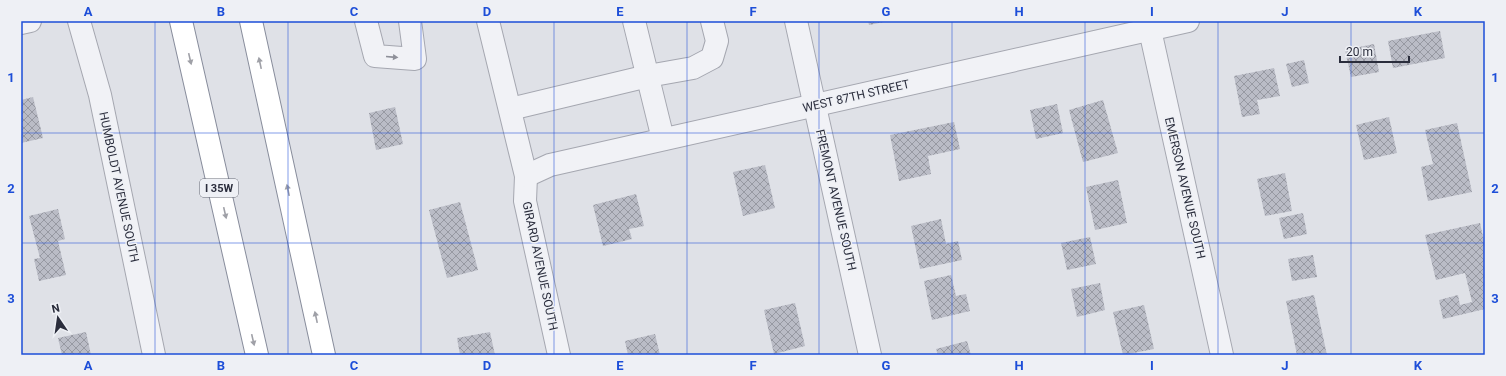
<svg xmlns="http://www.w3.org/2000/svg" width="1506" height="376" viewBox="0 0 1506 376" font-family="Roboto,sans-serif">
	<defs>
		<pattern id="building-cross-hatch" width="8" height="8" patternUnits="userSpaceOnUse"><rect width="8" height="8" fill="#babcc6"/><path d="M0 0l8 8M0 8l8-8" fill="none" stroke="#9799a2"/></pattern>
	</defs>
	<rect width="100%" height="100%" fill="#dfe1e7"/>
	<g fill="url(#building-cross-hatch)">
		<polygon points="868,21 884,21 884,22 869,25"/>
		<polygon points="1440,31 1445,58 1393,68 1388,41"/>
		<polygon points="1374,44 1379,72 1351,77 1345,50"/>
		<polygon points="1304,60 1309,83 1292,87 1286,64"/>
		<polygon points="1274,68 1280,96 1257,100 1260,114 1242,117 1234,76"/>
		<polygon points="33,97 43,138 21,143 21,100"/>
		<polygon points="1103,100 1118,153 1083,162 1069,110"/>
		<polygon points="1057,104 1063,133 1036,139 1030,110"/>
		<polygon points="395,107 403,144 376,150 369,113"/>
		<polygon points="1389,117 1397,153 1364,160 1356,125"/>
		<polygon points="954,122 960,149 928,156 931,174 899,181 890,135"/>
		<polygon points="1457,123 1472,192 1428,201 1421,167 1433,164 1425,130"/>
		<polygon points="765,165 775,208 743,216 733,172"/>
		<polygon points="1285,173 1292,211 1265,216 1257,179"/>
		<polygon points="1118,180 1127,223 1095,230 1086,187"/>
		<polygon points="636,194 644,226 629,229 632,239 603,246 593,205"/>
		<polygon points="460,202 478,270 447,278 429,210"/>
		<polygon points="58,209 65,239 58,241 66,275 39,281 34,259 40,258 29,216"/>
		<polygon points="1303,213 1307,234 1284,239 1279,218"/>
		<polygon points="941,219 946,244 958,241 962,260 920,269 911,226"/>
		<polygon points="1480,223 1485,246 1485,309 1443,319 1439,300 1458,295 1460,305 1472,302 1465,273 1436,280 1425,235"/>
		<polygon points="1090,237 1096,264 1067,270 1061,243"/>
		<polygon points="1313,255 1317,277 1292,281 1288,259"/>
		<polygon points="951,275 956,296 966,294 970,311 932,320 924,281"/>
		<polygon points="1100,283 1105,310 1077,317 1071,289"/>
		<polygon points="1314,295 1327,355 1297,355 1286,301"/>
		<polygon points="795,303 805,346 774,354 764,310"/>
		<polygon points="1144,305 1154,349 1123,355 1113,312"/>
		<polygon points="86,332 91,355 62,355 58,338"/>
		<polygon points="490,332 495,355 460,355 457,338"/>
		<polygon points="655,334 660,355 628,355 625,341"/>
		<polygon points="967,341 971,355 938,355 936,349"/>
	</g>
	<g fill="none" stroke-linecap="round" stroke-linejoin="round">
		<defs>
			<g id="minor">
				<polyline points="79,21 100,95 154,355"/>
				<polyline points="366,21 375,56 415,59 410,21"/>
				<polyline points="488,21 526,176 525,201 559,355"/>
				<polyline points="634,21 663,139"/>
				<polyline points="796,21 870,355"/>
				<polyline points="1148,21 1222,355"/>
				<polyline points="21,23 30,21"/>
				<polyline points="510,109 648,76 693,68 712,58 717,41 712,21"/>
				<polyline points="526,176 550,165 1188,21"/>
			</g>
			<g id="highway">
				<polyline points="181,21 257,355"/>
				<polyline points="251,21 324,355"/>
			</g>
		</defs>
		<use href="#minor" stroke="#a5a7b0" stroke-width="24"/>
		<use href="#highway" stroke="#888d9c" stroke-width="24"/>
		<use href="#minor" stroke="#f1f2f6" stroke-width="22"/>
		<use href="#highway" stroke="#fff" stroke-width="22"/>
	</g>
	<defs><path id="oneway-solid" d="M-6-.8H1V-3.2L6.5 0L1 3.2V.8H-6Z"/></defs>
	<use fill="#8e9099" href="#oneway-solid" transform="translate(392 57) rotate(5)"/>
	<g fill="#9fa0a7">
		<use href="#oneway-solid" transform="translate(190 59) rotate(77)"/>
		<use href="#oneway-solid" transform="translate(260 63) rotate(-102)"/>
		<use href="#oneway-solid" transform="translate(288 190) rotate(-102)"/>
		<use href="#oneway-solid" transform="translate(225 213) rotate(77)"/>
		<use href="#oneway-solid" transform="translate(316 317) rotate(-102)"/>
		<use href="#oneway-solid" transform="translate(253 340) rotate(77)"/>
	</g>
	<path fill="none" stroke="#1d4ed8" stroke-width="1" stroke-opacity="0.55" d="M155,21V355M288,21V355M421,21V355M554,21V355M687,21V355M819,21V355M952,21V355M1085,21V355M1218,21V355M1351,21V355M21,133H1485M21,243H1485"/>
	<g text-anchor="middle" stroke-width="3" stroke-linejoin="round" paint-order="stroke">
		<rect fill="#eef0f5" stroke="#656874" stroke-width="1" x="200" y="179" width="38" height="18" rx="3"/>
		<g font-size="11" font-weight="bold" fill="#2a2d3c">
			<text x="219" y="192">I 35W</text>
		</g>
		<g font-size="12" fill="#2a2d3c" stroke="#eef0f5">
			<text transform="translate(856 96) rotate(-13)" y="4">WEST 87TH STREET</text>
			<text transform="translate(119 187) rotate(78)" y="4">HUMBOLDT AVENUE SOUTH</text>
			<text transform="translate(1185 188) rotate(77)" y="4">EMERSON AVENUE SOUTH</text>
			<text transform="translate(836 200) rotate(77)" y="4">FREMONT AVENUE SOUTH</text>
			<text transform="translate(540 266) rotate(78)" y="4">GIRARD AVENUE SOUTH</text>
		</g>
	</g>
	<rect width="1506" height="376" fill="none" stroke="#eef0f5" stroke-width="44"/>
	<g transform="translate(58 318) rotate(347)" stroke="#eef0f5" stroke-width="3" paint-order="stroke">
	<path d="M0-3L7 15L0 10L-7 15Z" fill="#2a2d3c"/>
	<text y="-6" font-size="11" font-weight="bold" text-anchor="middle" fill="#2a2d3c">N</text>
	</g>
	<path d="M1340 56v6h69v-6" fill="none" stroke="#2a2d3c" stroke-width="2"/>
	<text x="1346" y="56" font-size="12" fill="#2a2d3c" stroke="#eef0f5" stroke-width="3" paint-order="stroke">20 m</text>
	<rect x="22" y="22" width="1462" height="332" fill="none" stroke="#1d4ed8" stroke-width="1.5"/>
	<g font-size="13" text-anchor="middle" font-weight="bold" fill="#1d4ed8">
		<text x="88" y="16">A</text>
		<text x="221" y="16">B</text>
		<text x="354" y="16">C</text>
		<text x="487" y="16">D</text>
		<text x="620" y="16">E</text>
		<text x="753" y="16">F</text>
		<text x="886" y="16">G</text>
		<text x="1019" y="16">H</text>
		<text x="1152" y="16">I</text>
		<text x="1285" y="16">J</text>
		<text x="1418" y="16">K</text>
		<text x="11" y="82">1</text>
		<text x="1495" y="82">1</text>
		<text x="11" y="193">2</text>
		<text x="1495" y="193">2</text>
		<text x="11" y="303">3</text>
		<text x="1495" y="303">3</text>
		<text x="88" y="370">A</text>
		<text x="221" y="370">B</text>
		<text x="354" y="370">C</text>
		<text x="487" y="370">D</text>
		<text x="620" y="370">E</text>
		<text x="753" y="370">F</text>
		<text x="886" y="370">G</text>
		<text x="1019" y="370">H</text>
		<text x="1152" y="370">I</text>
		<text x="1285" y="370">J</text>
		<text x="1418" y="370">K</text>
	</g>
</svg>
